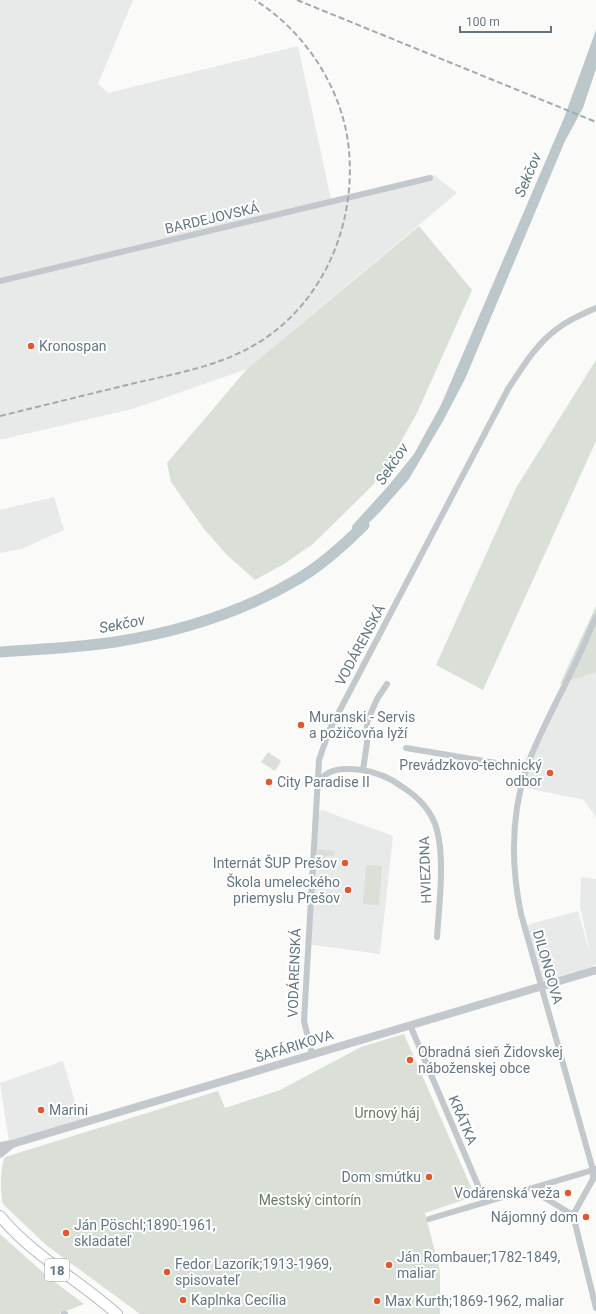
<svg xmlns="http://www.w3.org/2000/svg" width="596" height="1314" viewBox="0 0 596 1314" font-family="Roboto,sans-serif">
	<rect width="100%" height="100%" fill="#fafaf8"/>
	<g fill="#e8e9e9">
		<polygon points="0,0 133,0 98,84 108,93 298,46 331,199 434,175 457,193 247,369 132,409 0,440"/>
		<polygon points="54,497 64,530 21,549 0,553 0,510"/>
		<polygon points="596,617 596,817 584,800 522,787 527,768"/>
		<polygon points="322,810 393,836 380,954 306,944 313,814"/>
		<polygon points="581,877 596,879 596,964 593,965 593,967 542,981 527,925 578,911 591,958 580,906"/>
		<polygon points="63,1061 82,1126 10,1149 0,1083"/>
	</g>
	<g fill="#dadfd7">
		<polygon points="419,226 472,290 417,413 390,461 373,485 313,544 284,564 255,580 227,555 204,529 171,482 167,463 247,369"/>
		<polygon points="596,360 596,441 483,690 436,665 516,488"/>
		<polygon points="596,606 596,672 560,684"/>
		<polygon points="268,752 281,761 275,771 261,762"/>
		<polygon points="318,849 334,851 334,856 325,856 324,867 316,866"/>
		<polygon points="366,865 382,866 379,905 363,904"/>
		<path d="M404,1034L475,1196L425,1213L440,1271V1314H140L46,1245L3,1204C0,1194 0,1165 5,1157L218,1091L225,1108L280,1090L361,1047Z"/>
		<polygon points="0,1234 47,1276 84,1304 59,1314 0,1314"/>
	</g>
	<polygon fill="#bbc7cb" points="596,30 596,69 583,108 565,141 465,379 443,421 409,479 379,513 354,537 352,526 389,485 414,454 441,405 564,118"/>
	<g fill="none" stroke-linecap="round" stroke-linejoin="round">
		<path stroke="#bbc7cb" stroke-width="11" d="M0,652C38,649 77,648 115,642C178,632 243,612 298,579C322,565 344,545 364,525"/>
		<defs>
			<path id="primary" d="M0,1216C33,1256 79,1280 117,1314"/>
		</defs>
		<use href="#primary" stroke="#b5babe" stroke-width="12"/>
		<g stroke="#c3c8cc" stroke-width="6">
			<polyline points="0,281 430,178"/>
			<polyline points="406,748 527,768"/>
			<polyline points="363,770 367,743 367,722 377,699 387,684"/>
			<path d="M318,782C329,767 345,768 362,770C375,772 390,778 401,786C417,796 432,811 437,830C445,861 439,905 437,937"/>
			<polyline points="410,1025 485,1202"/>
			<path d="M312,1054L304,1021L319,760L329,731L508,389C522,368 536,344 557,329C568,320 583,314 596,308"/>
			<polyline points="530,1189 573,1215"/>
			<path d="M573,1215L593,1179V1170L521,914C511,866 511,814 527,766C540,731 559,698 575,664C583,648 589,632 596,617"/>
			<polyline points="573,1215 596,1308"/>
			<polyline points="429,1219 596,1169"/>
			<polyline points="64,1314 65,1314"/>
		</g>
		<g stroke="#c3c8cc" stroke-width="8">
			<polyline points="0,1146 12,1144 596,970"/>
			<polyline points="0,1154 12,1144"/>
		</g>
		<use href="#primary" stroke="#fff" stroke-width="10"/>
		<g stroke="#a2aab0" stroke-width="2" stroke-dasharray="6 3" stroke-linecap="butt">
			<polyline points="297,0 596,122"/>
			<path d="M0,416C45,405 90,394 135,383C174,374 214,367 249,348C320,310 356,229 349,151C344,91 306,32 255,0"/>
		</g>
	</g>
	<g fill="#e4572e" stroke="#fff" stroke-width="1.5">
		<circle cx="31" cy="346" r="4"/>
		<circle cx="301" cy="725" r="4"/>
		<circle cx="550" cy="773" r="4"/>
		<circle cx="269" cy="782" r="4"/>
		<circle cx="345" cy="863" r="4"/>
		<circle cx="348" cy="890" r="4"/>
		<circle cx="410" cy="1060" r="4"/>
		<circle cx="41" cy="1110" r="4"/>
		<circle cx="429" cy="1177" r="4"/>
		<circle cx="568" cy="1193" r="4"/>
		<circle cx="586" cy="1217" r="4"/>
		<circle cx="66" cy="1233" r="4"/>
		<circle cx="389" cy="1265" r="4"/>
		<circle cx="167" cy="1272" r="4"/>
		<circle cx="183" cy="1300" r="4"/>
		<circle cx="377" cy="1301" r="4"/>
	</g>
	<g text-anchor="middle" stroke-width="4" stroke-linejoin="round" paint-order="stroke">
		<rect fill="#fff" stroke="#939fa8" stroke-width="1" x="45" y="1259" width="24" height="22" rx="3"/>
		<g font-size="13" font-weight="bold" fill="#657683">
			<text x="57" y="1275">18</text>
		</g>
		<g font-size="14" fill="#657683" stroke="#fff">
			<text transform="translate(212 218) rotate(-13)" y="5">BARDEJOVSKÁ</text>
			<text transform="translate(360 645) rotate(-62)" y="5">VODÁRENSKÁ</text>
			<text transform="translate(425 870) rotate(-92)" y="5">HVIEZDNA</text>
			<text transform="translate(548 967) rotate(74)" y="5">DILONGOVA</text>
			<text transform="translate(294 973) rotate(-88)" y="5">VODÁRENSKÁ</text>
			<text transform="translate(294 1046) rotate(-17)" y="5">ŠAFÁRIKOVA</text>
			<text transform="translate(463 1120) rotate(67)" y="5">KRÁTKA</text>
		</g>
		<g font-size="14" fill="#657683" stroke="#fff" text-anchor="start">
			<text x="39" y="351">Kronospan</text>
			<text x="309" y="722">Muranski - Servis<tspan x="309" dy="16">a požičovňa lyží</tspan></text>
			<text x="542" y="770" text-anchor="end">Prevádzkovo‑technický<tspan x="542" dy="16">odbor</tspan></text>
			<text x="277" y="787">City Paradise II</text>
			<text x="337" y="868" text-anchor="end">Internát ŠUP Prešov</text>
			<text x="340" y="887" text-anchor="end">Škola umeleckého<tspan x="340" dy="16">priemyslu Prešov</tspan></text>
			<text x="418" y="1057">Obradná sieň Židovskej<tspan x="418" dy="16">náboženskej obce</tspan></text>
			<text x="49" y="1115">Marini</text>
			<text x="421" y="1182" text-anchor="end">Dom smútku</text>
			<text x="560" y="1198" text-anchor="end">Vodárenská veža</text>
			<text x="578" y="1222" text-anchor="end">Nájomný dom</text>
			<text x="74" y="1230">Ján Pöschl;1890-1961,<tspan x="74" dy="16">skladateľ</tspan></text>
			<text x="397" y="1262">Ján Rombauer;1782-1849,<tspan x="397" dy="16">maliar</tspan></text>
			<text x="175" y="1269">Fedor Lazorík;1913-1969,<tspan x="175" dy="16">spisovateľ</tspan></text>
			<text x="191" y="1305">Kaplnka Cecília</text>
			<text x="385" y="1306">Max Kurth;1869-1962, maliar</text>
		</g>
		<g font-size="14" fill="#687a64" stroke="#fff">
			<text x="387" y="1118">Urnový háj</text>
			<text x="310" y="1205">Mestský cintorín</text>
		</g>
		<g font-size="15" font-style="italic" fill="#60757c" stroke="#fff">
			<text transform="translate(528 175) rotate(-67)" y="5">Sekčov</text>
			<text transform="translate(392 464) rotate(-56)" y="5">Sekčov</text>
			<text transform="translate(122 624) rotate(-11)" y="5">Sekčov</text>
		</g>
	</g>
	<path d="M460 26v6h91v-6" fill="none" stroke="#657683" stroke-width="2"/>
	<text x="466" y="26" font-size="12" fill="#657683" stroke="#ffffff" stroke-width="3" paint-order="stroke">100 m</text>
</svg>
